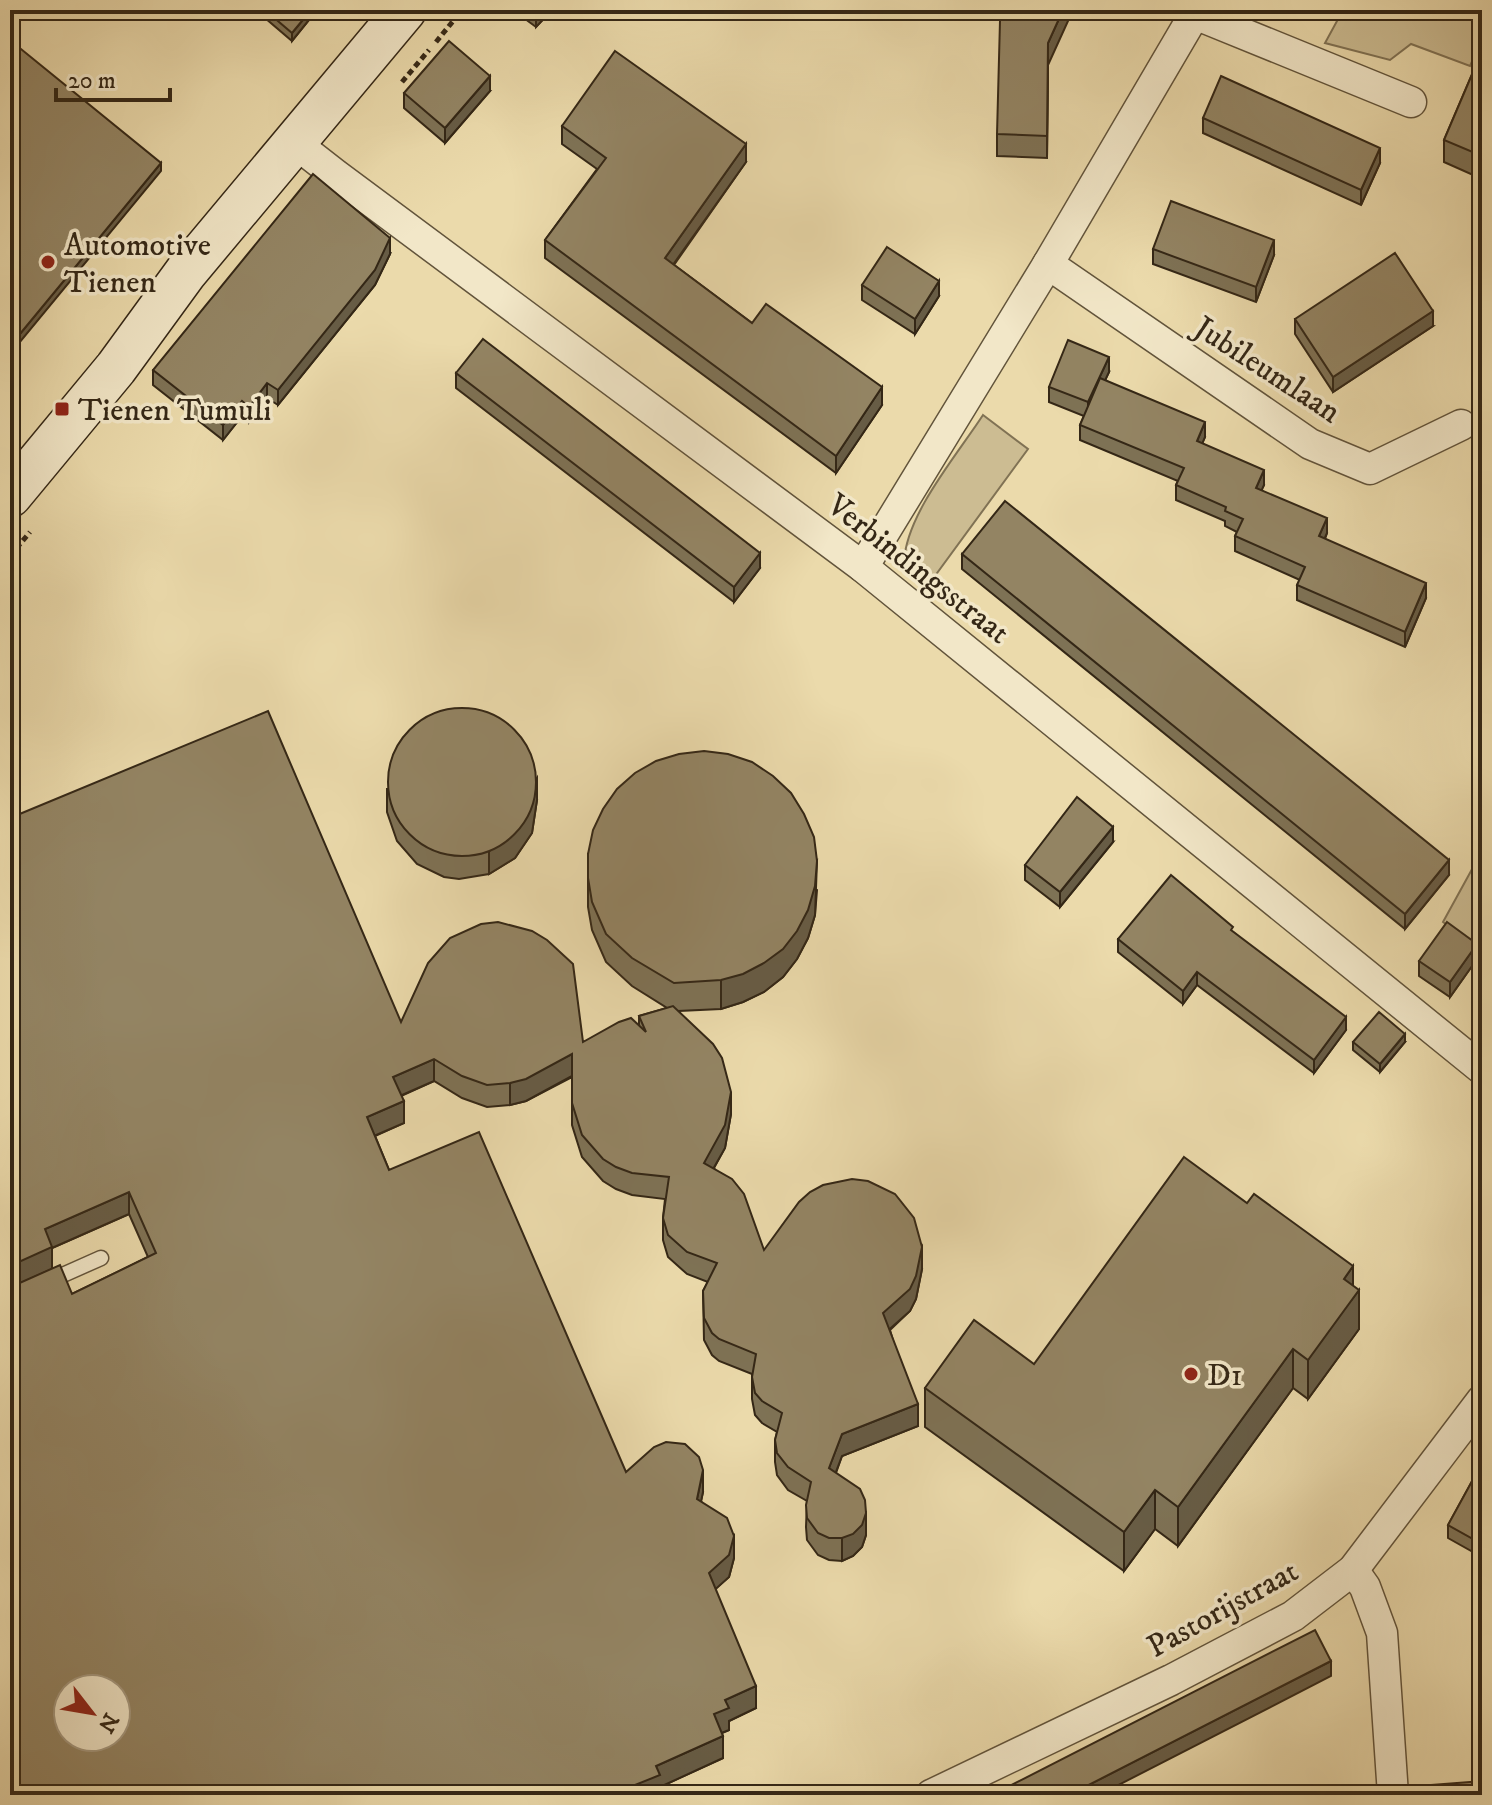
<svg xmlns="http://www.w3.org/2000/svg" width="1492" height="1805" viewBox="0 0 1492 1805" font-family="'IM FELL DW Pica',serif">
	<rect width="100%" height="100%" fill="#ebdaab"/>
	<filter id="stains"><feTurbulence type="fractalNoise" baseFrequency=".0025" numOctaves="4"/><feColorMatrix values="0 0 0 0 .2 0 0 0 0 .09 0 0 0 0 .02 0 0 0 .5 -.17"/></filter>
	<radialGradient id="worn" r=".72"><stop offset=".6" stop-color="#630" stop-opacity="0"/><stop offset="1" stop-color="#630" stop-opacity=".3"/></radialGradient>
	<g fill="#ccbc92" stroke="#807254" stroke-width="2">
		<polygon points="1343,10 1482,10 1482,39 1470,66 1411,44 1390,60 1325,43"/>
		<path d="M983,415L1028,449L929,584L904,561C907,513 957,455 983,415Z"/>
		<polygon points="1482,851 1482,951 1443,922"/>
	</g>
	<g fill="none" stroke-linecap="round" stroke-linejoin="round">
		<defs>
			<polyline id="lane" points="47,1282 101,1258"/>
			<g id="street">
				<polyline points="1195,14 1411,102"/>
				<polyline points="295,143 336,175 863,567 1482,1069"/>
				<polyline points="1048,264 1310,444 1370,469 1461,425"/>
				<polyline points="863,567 1048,264 1197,10"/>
				<polyline points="1353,1570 1365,1587 1382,1633 1393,1795"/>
				<polyline points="931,1795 1171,1680 1293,1616 1353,1570 1482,1400"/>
			</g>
			<polyline id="secondary" points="10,496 116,368 186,272 405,10"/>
		</defs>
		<use href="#lane" stroke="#62543b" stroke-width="17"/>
		<use href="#street" stroke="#62543b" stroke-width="33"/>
		<use href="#secondary" stroke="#342716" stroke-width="45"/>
		<g stroke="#342716" stroke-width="5" stroke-dasharray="6 4" stroke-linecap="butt">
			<polyline points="436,42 462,10"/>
			<polyline points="402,82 429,50"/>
			<polyline points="10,556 30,532"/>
		</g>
		<use href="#lane" stroke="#f2e7c8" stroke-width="14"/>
		<use href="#street" stroke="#f2e7c8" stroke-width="30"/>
		<use href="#secondary" stroke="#f2e7c8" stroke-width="42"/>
	</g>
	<g fill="#7e7255" stroke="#342716" stroke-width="2" fill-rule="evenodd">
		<polygon points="258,10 317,10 292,41 258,12"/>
		<polygon points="513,10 552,10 536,27"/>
		<polygon points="890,10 903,10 898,17"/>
		<polygon points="1322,10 1333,10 1330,15"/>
		<polygon points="1482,51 1482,179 1444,162 1444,140"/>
		<polygon points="1048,65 1047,158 997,156 997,134"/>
		<polygon points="490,91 445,143 404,108 404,93"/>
		<polygon points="1203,118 1380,163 1361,205 1203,133"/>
		<polygon points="562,126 746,162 674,265 752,323 882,405 836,473 545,258 545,240 597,169 562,144"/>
		<polygon points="1153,249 1274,255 1256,302 1153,264"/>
		<polygon points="390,254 375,285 278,405 267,398 249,422 242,416 223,440 153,385 153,370"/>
		<polygon points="862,285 939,296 915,334 862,300"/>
		<polygon points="1295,319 1433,326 1333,392 1295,334"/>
		<polygon points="1109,372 1105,380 1205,437 1202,443 1264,485 1261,490 1327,533 1325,539 1426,598 1405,647 1297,600 1297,585 1300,580 1235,551 1235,536 1237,532 1225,526 1225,521 1176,500 1176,485 1178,481 1080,440 1080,425 1084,416 1049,402 1049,387"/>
		<polygon points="456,373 760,568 734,602 456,388"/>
		<polygon points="962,554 1449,875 1405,929 962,569"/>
		<polygon points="387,789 537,800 532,833 515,858 489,874 459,879 444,877 417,864 397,841 387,812"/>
		<path d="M10,818L401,1022L583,1042L639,1026V1016L667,1008L632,986L606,962L592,930L588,907V854L817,890L815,915L808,938L797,959L783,977L764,992L743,1002L721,1009L679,1011L731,1114L725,1148L714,1168L764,1250L922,1269L916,1299L910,1311L890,1330L918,1426L842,1456L836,1473L866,1535L862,1547L853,1556L842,1561L829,1560L818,1555L807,1540L806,1527L807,1501L788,1490L777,1475L775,1462V1440L777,1432L762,1423L755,1415L752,1399V1374L719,1361L712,1355L704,1340L703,1291L708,1282L687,1274L668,1257L663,1240V1218L665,1199L632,1195L616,1189L603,1181L582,1157L572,1125V1077L526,1101L510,1105L487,1107L462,1098L434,1081L401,1096L404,1123L375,1136L389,1170L626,1472L703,1492L701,1501L734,1558L729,1577L715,1589L756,1708L729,1721V1730L722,1733L723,1758L660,1787V1795H10ZM129,1214L148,1257L72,1294L52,1269V1248Z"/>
		<polygon points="1113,842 1060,907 1025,880 1025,865"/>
		<polygon points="1233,932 1346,1030 1314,1073 1197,985 1183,1004 1118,952 1118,939"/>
		<polygon points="1477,959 1450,997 1419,976 1419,961"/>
		<polygon points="1482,1010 1482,1035 1477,1030 1477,1018"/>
		<polygon points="1353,1042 1405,1042 1380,1072 1353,1050"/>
		<polygon points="1482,1275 1482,1309 1473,1302 1473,1287"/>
		<polygon points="1353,1286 1359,1329 1308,1399 1293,1388 1178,1546 1155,1529 1124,1571 925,1427 925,1388 1034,1364"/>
		<polygon points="1482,1463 1482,1557 1448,1538 1448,1525"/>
		<polygon points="1479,1640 1482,1640 1482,1693 1479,1662"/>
	</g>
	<g fill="#675c45" stroke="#342716" stroke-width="2">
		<polygon points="311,10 317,10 292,41 292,33"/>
		<polygon points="538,10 552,10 536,27 536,13"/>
		<polygon points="1063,10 1073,10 1048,65 1047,158 1048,43"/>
		<polygon points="490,76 490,91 445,143 445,128"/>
		<polygon points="746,144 746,162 665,276 665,258"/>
		<polygon points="1380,148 1380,163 1361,205 1361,190"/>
		<polygon points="161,163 161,171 10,354 10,346"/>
		<polygon points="390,238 390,254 375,285 278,405 278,390"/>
		<polygon points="1274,240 1274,255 1256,302 1256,287"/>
		<polygon points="939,281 939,296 915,334 915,319"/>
		<polygon points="1433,311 1433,326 1333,392 1333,377"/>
		<polygon points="1109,357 1109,372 1088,417 1088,402"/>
		<polygon points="267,383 267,398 249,422 249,407"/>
		<polygon points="882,387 882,405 836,473 836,456"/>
		<polygon points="242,401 242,416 223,440 223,425"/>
		<polygon points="1205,422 1205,437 1197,456 1197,441"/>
		<polygon points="1264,470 1264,485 1256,503 1256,488"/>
		<polygon points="1327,518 1327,533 1319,551 1319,536"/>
		<polygon points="760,553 760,568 734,602 734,587"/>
		<polygon points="1426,583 1426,598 1405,647 1405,632"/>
		<polygon points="537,778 537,800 532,833 515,858 489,874 489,852"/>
		<polygon points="1113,827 1113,842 1060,907 1060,892"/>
		<polygon points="1449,860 1449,875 1405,929 1405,914"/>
		<polygon points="817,861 815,915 808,938 797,959 783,977 764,992 743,1002 721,1009 721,980"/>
		<polygon points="1477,944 1477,959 1450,997 1450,982"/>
		<polygon points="1197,972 1197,985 1183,1004 1183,991"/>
		<polygon points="1346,1017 1346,1030 1314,1073 1314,1060"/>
		<polygon points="1405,1034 1405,1042 1380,1072 1380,1064"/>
		<polygon points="572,1054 572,1076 526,1101 510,1105 510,1083"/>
		<polygon points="434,1059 434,1081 393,1099 393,1077"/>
		<polygon points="731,1092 731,1114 725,1148 704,1185 704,1163"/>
		<polygon points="404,1101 404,1123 367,1139 367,1117"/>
		<polygon points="129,1192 129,1214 52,1248 52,1269 10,1288 10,1266 45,1229"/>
		<polygon points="922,1247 922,1269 916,1299 910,1311 883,1335 883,1313"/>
		<polygon points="1353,1266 1353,1298 1359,1290 1359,1329 1308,1399 1308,1360 1344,1279"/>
		<polygon points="1293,1349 1293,1388 1178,1546 1178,1507"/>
		<polygon points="918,1404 918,1426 842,1456 829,1490 829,1468 842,1434"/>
		<polygon points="703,1470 703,1492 697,1521 697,1499"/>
		<polygon points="1155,1490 1155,1529 1124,1571 1124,1532"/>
		<polygon points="866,1513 866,1535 862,1547 853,1556 842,1561 842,1538"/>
		<polygon points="734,1536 734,1558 729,1577 709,1595 709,1573"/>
		<polygon points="1331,1661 1331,1676 1099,1795 1069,1795"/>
		<polygon points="756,1686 756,1708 729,1721 729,1730 714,1736 714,1714 725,1700"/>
		<polygon points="723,1736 723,1758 660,1787 660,1795 610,1795 656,1766"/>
	</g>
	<g fill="#938463" stroke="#342716" stroke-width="2" fill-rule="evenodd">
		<polygon points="265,10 311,10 292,33"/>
		<polygon points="1005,10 1063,10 1048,43 1047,136 997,134 1000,21"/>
		<polygon points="449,41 490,76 445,128 404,93"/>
		<polygon points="16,45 161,163 10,346 10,52"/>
		<polygon points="615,51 746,144 665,258 752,323 766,304 882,387 836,456 545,240 606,158 562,126"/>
		<polygon points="1482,51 1482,156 1444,140"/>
		<polygon points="1221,76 1380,148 1361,190 1203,118"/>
		<polygon points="313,174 390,238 375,270 278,390 267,383 249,407 242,401 223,425 153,370"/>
		<polygon points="1171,201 1274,240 1256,287 1153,249"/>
		<polygon points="887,247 939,281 915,319 862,285"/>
		<polygon points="1395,253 1433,311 1333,377 1295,319"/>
		<polygon points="483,339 760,553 734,587 456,373"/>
		<polygon points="1068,340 1109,357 1088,402 1049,387"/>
		<polygon points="1100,378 1205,422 1197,441 1264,470 1256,488 1327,518 1319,536 1426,583 1405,632 1297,585 1305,567 1235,536 1243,519 1225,511 1226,507 1176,485 1184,468 1080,425"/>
		<polygon points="1005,501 1449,860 1405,914 962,554"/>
		<circle cx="462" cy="782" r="74"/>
		<path d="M268,711L401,1022L428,963L450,938L481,924L498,922L532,931L547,940L573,964L583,1042L619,1022L631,1018L646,1032L639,1016L673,1006L713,1044L722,1058L731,1092L725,1125L704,1163L732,1179L744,1194L764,1250L799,1202L810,1192L823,1185L852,1179L868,1181L895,1194L914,1218L922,1247L916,1276L910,1289L883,1313L918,1404L842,1434L829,1468L860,1489L865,1500L866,1513L862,1525L853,1534L842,1538H829L818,1533L807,1518L806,1505L811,1482L788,1467L777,1453L775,1440L782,1413L762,1401L755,1393L752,1377L756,1354L719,1339L712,1333L704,1318L703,1291L717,1263L687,1252L668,1235L663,1218L669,1177L632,1173L616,1167L603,1159L582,1135L572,1103V1054L526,1079L510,1083L487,1085L462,1076L434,1059L393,1077L404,1101L367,1117L389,1170L479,1132L626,1472L654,1447L666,1442L685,1444L699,1457L703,1470L697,1499L727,1518L734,1536L729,1555L709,1573L756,1686L725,1700L729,1708L714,1714L723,1736L656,1766L660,1775L610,1795H10V1286H13L60,1265L72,1294L156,1253L129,1192L45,1229L52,1247L10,1266V818ZM68,1689H116V1737H68Z"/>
		<polygon points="704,751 728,754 752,762 773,776 791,793 804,814 814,837 817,861 815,886 808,910 797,931 783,949 764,963 743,974 721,980 674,983 632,958 606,934 592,902 588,878 588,854 593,830 603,809 617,789 635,773 656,761 679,754"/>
		<polygon points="1077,797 1113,827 1060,892 1025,865"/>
		<polygon points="1171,875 1233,927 1231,930 1346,1017 1314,1060 1197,972 1183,991 1118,939"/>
		<polygon points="1447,922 1477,944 1450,982 1419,961"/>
		<polygon points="1482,1010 1482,1022 1477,1018"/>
		<polygon points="1379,1012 1405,1034 1380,1064 1353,1042"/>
		<polygon points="1184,1157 1247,1203 1254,1194 1353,1266 1344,1279 1359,1290 1308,1360 1293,1349 1178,1507 1155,1490 1124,1532 925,1388 974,1320 1034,1364"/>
		<polygon points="1482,1275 1482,1294 1473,1287"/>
		<polygon points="1482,1463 1482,1544 1448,1525"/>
		<polygon points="1315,1630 1331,1661 1069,1795 992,1795"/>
		<polygon points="1479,1640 1482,1640 1482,1671"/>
		<polygon points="1482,1781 1482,1795 1433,1795 1432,1785"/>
	</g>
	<g fill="#8f2418" stroke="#f2e7c8" stroke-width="3">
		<circle cx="48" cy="262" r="8"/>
		<rect x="54" y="401" width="16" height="16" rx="4"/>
		<circle cx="1191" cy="1374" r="8"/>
	</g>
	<g text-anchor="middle" stroke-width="7" stroke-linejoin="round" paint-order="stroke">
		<g font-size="32" fill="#342716" stroke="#f2e7c8" text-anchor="start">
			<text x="64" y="255">Automotive<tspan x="64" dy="37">Tienen</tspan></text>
			<text x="78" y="420">Tienen Tumuli</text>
			<text x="1207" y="1385">D1</text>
		</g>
		<g font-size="32" fill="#342716" stroke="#f2e7c8">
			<text transform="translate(1268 369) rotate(33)" y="11">Jubileumlaan</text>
			<text transform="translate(919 568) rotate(38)" y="11">Verbindingsstraat</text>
			<text transform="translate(1222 1608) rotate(-29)" y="11">Pastorijstraat</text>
		</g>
	</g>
	<rect width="1492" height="1805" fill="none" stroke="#ebdaab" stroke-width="40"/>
	<rect x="12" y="12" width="1468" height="1781" fill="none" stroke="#342716" stroke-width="4"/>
	<rect x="20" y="20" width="1452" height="1765" fill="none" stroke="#342716" stroke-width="2"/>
	<g transform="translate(92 1713) rotate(121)"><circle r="38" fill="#f2e7c8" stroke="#a69a81" stroke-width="2"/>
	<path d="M0-6L14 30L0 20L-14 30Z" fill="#8f2418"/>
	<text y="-12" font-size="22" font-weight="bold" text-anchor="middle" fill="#342716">N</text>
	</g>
	<path d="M56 88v12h114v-12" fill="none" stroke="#342716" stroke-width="4"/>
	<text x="68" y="88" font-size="24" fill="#342716" stroke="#f2e7c8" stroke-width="6" paint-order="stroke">20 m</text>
	<rect width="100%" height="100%" filter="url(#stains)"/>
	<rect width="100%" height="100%" fill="url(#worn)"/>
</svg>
